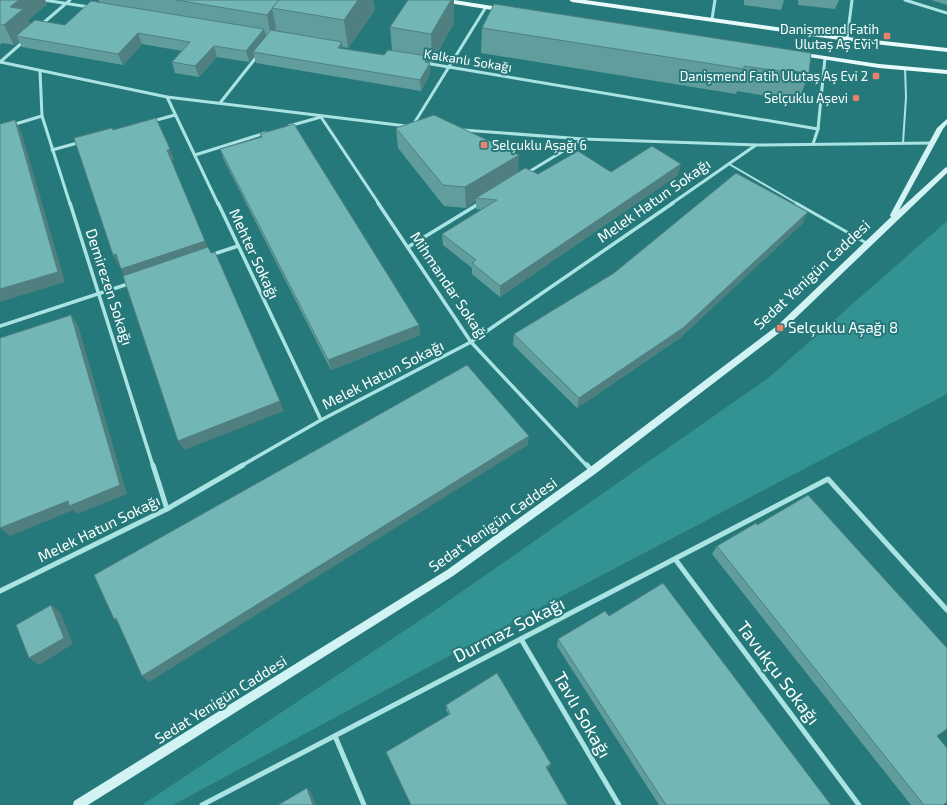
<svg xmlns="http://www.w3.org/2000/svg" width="947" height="805" viewBox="0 0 947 805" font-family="'Exo 2',sans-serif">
	<rect width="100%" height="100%" fill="#26797a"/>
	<polygon fill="#339392" points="947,221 947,394 486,636 173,805 142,805 434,611 767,379"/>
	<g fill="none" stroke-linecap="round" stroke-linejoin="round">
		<g stroke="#a9e4e3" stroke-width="2">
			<polyline points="903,143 906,97 905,68"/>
			<polyline points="729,164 798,204"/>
		</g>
		<polyline stroke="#a9e4e3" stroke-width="3" points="796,203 868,244"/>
		<g stroke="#a9e4e3" stroke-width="3">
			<polyline points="44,0 89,7"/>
			<polyline points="905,0 947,13"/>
			<polyline points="712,19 715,0"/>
			<polyline points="42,24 70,0"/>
			<polyline points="847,39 852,0"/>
			<polyline points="0,62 167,97 406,126"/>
			<polyline points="0,62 24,41"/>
			<polyline points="425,63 818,129"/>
			<polyline points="40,71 42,116 70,204"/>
			<polyline points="167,97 218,204"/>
			<polyline points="220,103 258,55"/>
			<polyline points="153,121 175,115"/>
			<polyline points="12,125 42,116"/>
			<polyline points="413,125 486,7"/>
			<polyline points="289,126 321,117 379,204"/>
			<polyline points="463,130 583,139 757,145 932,143"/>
			<polyline points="813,144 818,129 825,58"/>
			<polyline points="52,150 81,142"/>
			<polyline points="195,155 265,133"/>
			<polyline points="527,173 583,139"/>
			<polyline points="478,204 481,202"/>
			<polyline points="671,204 756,145"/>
		</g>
		<g stroke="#a9e4e3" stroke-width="3.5">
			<polyline points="70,203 153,466"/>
			<polyline points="218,203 321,420"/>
			<polyline points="378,203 471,342 587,466"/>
			<polyline points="408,247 480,203"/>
			<polyline points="211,255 238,246"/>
			<polyline points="0,326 131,283"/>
			<polyline points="241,466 321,420 471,342 673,203"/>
		</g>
		<g stroke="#a9e4e3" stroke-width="5">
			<polyline points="153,465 167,509"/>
			<polyline points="587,465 592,471"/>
			<polyline points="675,559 859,805"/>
			<polyline points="0,591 167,509 243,465"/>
			<polyline points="521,639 619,805"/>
			<polyline points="335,736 364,805"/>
			<polyline points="202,805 828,479 947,610"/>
		</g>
		<polygon fill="#d2f3f4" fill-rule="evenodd" points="947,119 947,124 943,129 899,210 945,168 947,167 947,173 783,330 595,474 453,576 88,805 73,805 74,801 447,570 589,468 777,326 891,217 890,215 937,128"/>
		<g fill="#e8fbfc" fill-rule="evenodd">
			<polygon points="439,0 454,0 505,8 508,10 505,12 442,2"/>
			<polygon points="569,0 585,0 847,37 947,48 947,52 847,41 572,2"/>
			<polygon points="798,52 879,64 947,70 947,74 879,68 796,55 795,54"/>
		</g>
	</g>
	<g fill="#629d9d">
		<polygon points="0,0 45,0 47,4 28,20 30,24 65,25 99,2 99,0 373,0 375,10 348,48 343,47 343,49 384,55 392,50 390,27 454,23 432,62 428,61 428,63 430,63 430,74 421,91 256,63 254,56 249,62 217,57 199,77 175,73 172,62 182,51 142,44 123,65 22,47 19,41 14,45 2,43 0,45"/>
		<polygon points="744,0 784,0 781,10 744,5"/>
		<polygon points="798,0 839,0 835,9 798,5"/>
		<polygon points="931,0 947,0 947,5"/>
		<polygon points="482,28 809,74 799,99 785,97 785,99 737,91 736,94 481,53"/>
		<polygon points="396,128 518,172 538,174 611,172 678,175 500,297 472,274 472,268 443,245 442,234 482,210 476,209 476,201 466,208 444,206 398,148"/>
		<polygon points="260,134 419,325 420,335 331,370 224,160 220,149 261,137"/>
		<polygon points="803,223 680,338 577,408 513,345 514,334"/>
		<polygon points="717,546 937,736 943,805 911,805 712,554"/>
		<polygon points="609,616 831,805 659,805 557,646 558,639"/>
		<polygon points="446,705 549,768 547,769 449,715 446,710"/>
	</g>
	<g fill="#507f7f">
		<polygon points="19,0 45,0 47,4 28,20 33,29 16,36 19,41 14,45 4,25 10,7"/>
		<polygon points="358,0 373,0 375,10 348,48 344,20"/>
		<polygon points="451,0 454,0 454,23 432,62 431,34"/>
		<polygon points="272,8 276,28 271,35 267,15"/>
		<polygon points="264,29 267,40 253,52 254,56 249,62 246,51"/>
		<polygon points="138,33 142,44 123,65 118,54"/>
		<polygon points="342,42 344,53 338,48"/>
		<polygon points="214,46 217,57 199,77 195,66"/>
		<polygon points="428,56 429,65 430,63 430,74 421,91 420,80 425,62"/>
		<polygon points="15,120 21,131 65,282 0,302 0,289"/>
		<polygon points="170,149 174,160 171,161 167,150"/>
		<polygon points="519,155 518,176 476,198 476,201 466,208 465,187"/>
		<polygon points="681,164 678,175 500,297 500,286"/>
		<polygon points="808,212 803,223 680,338 577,408 579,398"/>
		<polygon points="205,241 209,252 126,280 121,269"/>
		<polygon points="116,254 121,265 119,266 113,255"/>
		<polygon points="71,315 78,325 127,494 77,514 73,510 10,536 0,528 68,501"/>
		<polygon points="419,325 420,335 331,370 328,360"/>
		<polygon points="280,401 284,411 184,450 178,441"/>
		<polygon points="529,436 528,445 149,682 142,676"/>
		<polygon points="51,605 60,612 73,644 39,665 29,658"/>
		<polygon points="116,618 121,626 114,619"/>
		<polygon points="551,764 549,768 544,771 546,767"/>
		<polygon points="307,788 311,792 316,805 313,805"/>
	</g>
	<g fill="#72b6b6" stroke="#507f7f">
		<polygon points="0,0 19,0 10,7 23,9 4,25 0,24"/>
		<polygon points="176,0 279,0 267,15"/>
		<polygon points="279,0 358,0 344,20 272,8"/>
		<polygon points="408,0 451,0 431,34 390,27"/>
		<polygon points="91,1 264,29 246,51 214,46 195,66 172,62 190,42 138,33 118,54 16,36 35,20 65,25"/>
		<polygon points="494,4 811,53 809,74 794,71 794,73 744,66 744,69 482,28"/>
		<polygon points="271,30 342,42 338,48 384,55 388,50 428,56 425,62 430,63 420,80 253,52"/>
		<polygon points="434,115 519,155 465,187 443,185 396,128"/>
		<polygon points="156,118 170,149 167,150 205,241 121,269 116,254 113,255 74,138 112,128 113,130"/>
		<polygon points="15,120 58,272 0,289 0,124"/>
		<polygon points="294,124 419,325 328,360 220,149 262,137 260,134"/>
		<polygon points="652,146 681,164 500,286 472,263 476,260 442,234 497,200 476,198 525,168 538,174 578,151 611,172"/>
		<polygon points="736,173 808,212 683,328 579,398 514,334 614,273"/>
		<polygon points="208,247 211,253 215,252 280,401 178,441 123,276"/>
		<polygon points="71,315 120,485 69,506 68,501 0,528 0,338"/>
		<polygon points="467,365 529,436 142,676 116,618 114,619 94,575"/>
		<polygon points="808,495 947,648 947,729 937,736 947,748 947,802 943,805 924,805 717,546 756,523 757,525"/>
		<polygon points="663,583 831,805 666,805 558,639 605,611 609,616"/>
		<polygon points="51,605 64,638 29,658 16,625"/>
		<polygon points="497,673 551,764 546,767 568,805 411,805 386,752 450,714 446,705"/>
		<polygon points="307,788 313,805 278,805"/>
	</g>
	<g fill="#ec816e" stroke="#26797a" stroke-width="1.5">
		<rect x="883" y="32" width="8" height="8" rx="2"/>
		<rect x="872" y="72" width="8" height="8" rx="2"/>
		<circle cx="856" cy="98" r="4"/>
		<rect x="480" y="141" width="8" height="8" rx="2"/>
		<rect x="776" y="324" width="8" height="8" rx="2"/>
	</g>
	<g text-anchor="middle" stroke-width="4" stroke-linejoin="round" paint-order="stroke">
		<g font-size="13" fill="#fff" stroke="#26797a" text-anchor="end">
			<text x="879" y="34">Danişmend Fatih<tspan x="879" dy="15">Ulutaş Aş Evi 1</tspan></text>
			<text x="868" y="81">Danişmend Fatih Ulutaş Aş Evi 2</text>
			<text x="848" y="103">Selçuklu Aşevi</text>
			<text x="492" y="150" text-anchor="start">Selçuklu Aşağı 6</text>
		</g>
		<g font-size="13" fill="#fff" stroke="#26797a">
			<text transform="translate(468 60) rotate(9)" y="5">Kalkanlı Sokağı</text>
		</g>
		<g font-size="15" fill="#fff" stroke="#26797a">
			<text transform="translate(654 201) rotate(-35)" y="5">Melek Hatun Sokağı</text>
			<text transform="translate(254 254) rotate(65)" y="5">Mehter Sokağı</text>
			<text transform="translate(812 275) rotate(-43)" y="5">Sedat Yenigün Caddesi</text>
			<text transform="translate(449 286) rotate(56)" y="5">Mihmandar Sokağı</text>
			<text transform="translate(109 287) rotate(72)" y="5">Demirezen Sokağı</text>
			<text transform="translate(383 375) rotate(-27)" y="5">Melek Hatun Sokağı</text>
			<text transform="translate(493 525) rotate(-35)" y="5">Sedat Yenigün Caddesi</text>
			<text transform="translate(99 529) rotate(-26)" y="5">Melek Hatun Sokağı</text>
			<text transform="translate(221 700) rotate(-32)" y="5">Sedat Yenigün Caddesi</text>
		</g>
		<g font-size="15" fill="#fff" stroke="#26797a" text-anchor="start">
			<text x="788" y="333">Selçuklu Aşağı 8</text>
		</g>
		<g font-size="18" fill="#fff" stroke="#26797a">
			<text transform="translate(509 630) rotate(-27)" y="6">Durmaz Sokağı</text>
			<text transform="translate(778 673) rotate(53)" y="6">Tavukçu Sokağı</text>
			<text transform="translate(582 715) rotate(60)" y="6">Tavlı Sokağı</text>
		</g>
	</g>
</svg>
